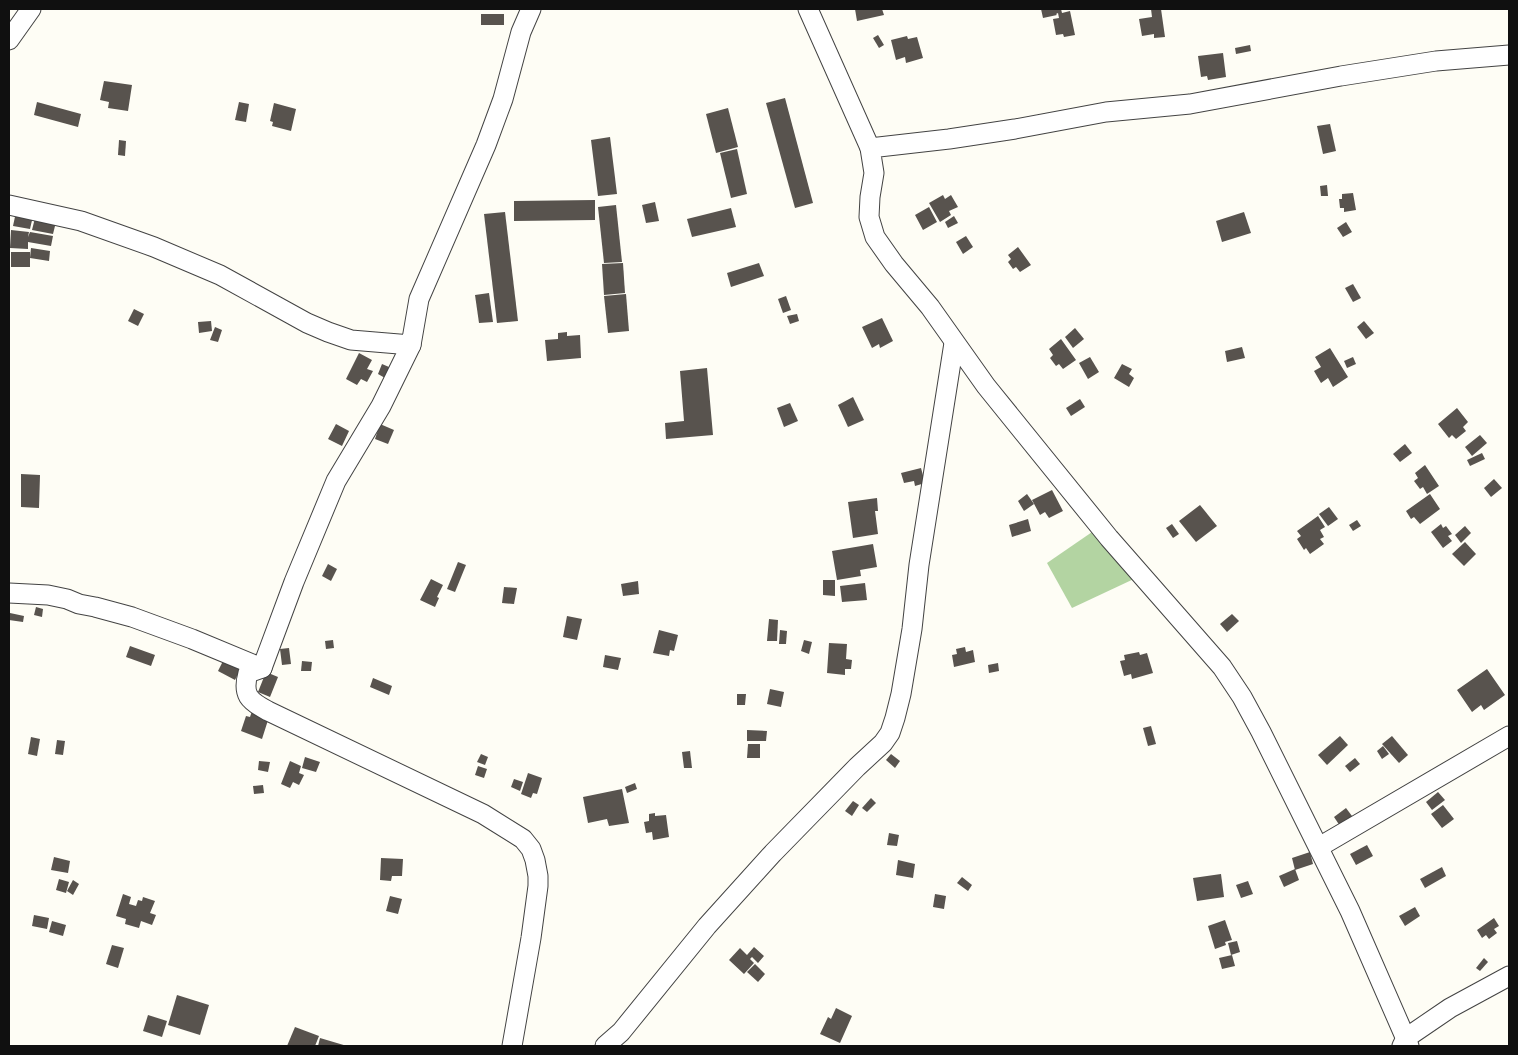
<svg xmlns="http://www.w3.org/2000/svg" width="1518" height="1055" viewBox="0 0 1518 1055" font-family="'Playfair Display',serif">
	<rect width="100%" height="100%" fill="#fefdf5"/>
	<polygon fill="#b3d4a2" points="1095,530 1136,578 1072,608 1047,563"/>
	<g fill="#58534e">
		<polygon points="855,9 882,9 884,15 857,21"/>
		<polygon points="1041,9 1061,9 1062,13 1070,11 1075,35 1064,37 1063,34 1056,35 1053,19 1059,18 1058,13 1056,14 1057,15 1043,18"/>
		<polygon points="1151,9 1161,9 1165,37 1154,38 1154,34 1142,36 1139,19 1152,17"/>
		<rect x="481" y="14" width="23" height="11"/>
		<polygon points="878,35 884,45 879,48 873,38"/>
		<polygon points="907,36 908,39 917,37 923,58 906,63 905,57 896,60 891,40"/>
		<polygon points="1250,45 1251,51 1236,54 1235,48"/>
		<polygon points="1223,53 1226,77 1208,80 1207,76 1201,77 1198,56"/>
		<polygon points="104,81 132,85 128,111 108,108 109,102 100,100"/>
		<polygon points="785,98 813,203 795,208 766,103"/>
		<polygon points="37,102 81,114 78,127 34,115"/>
		<polygon points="239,102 249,104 246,122 235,120"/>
		<polygon points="274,103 296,109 291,131 272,126 273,122 270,121"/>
		<polygon points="728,108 738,147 716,153 706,114"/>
		<polygon points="1330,124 1336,151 1323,154 1317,126"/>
		<polygon points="610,137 617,194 598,196 591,140"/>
		<polygon points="119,140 126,141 125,156 118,155"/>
		<polygon points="737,149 747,194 731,198 720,153"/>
		<polygon points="1327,185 1328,196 1321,196 1320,186"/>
		<polygon points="1353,193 1356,210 1344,212 1344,208 1340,208 1339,199 1342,199 1342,194"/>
		<polygon points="943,195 945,199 951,195 958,207 949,211 951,215 940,222 929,203"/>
		<polygon points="595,200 595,220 514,221 514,201"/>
		<polygon points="655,202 659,221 646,223 642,205"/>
		<polygon points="616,205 622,262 604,263 598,207"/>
		<polygon points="929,207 937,222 923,230 915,215"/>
		<polygon points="731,208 736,227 692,237 687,219"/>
		<polygon points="16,212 33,216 30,229 13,226"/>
		<polygon points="505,212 518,321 497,323 484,214"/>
		<polygon points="1244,212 1251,233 1222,242 1216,221"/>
		<polygon points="954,216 958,223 948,228 945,222"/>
		<polygon points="35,218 56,222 53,234 32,230"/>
		<polygon points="1346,222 1352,232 1343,237 1337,228"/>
		<polygon points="11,230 29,232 28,237 30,232 53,236 51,246 28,242 28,249 10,248"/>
		<polygon points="966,236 973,247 963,254 956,242"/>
		<polygon points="1018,247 1031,265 1020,272 1016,267 1013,269 1008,262 1011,259 1008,255"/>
		<polygon points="31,248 50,251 49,261 30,258 30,267 11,267 11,252 30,252 30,258"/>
		<polygon points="623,263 625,293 604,295 602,264"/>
		<polygon points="759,263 764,276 731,287 727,273"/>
		<polygon points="1353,284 1361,298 1353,302 1345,288"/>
		<polygon points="489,293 493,322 479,323 475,295"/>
		<polygon points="626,294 629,331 608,333 604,296"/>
		<polygon points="786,296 791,310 783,313 778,299"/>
		<polygon points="134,309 144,314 138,326 128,321"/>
		<polygon points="797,314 799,321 790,324 787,316"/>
		<polygon points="882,318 893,341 880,348 879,344 872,348 862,327"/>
		<polygon points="211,321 212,331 199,333 198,322"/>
		<polygon points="1364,321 1374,333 1366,339 1357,327"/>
		<polygon points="215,327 222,330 218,342 210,340"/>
		<polygon points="1075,328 1084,339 1073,348 1065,337"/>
		<polygon points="567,332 567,336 580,335 581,358 547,361 545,340 558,339 558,333"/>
		<polygon points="1061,339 1076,360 1063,369 1059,364 1056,366 1050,358 1053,355 1049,349"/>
		<polygon points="1242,347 1245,358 1227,362 1225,351"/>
		<polygon points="1330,348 1348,377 1333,387 1328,378 1321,383 1314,371 1321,367 1315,357"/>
		<polygon points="359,353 372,360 367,369 373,371 367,382 361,379 357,385 346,379"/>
		<polygon points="1090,357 1099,372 1088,379 1079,363"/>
		<polygon points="1353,357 1356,364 1347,368 1344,361"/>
		<polygon points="382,364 389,367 385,378 378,374"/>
		<polygon points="1122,364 1132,369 1129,374 1134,378 1129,387 1114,378"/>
		<polygon points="707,368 713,435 666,439 665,423 684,421 680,371"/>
		<polygon points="853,397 864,420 848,427 838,405"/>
		<polygon points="1080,399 1085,407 1071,416 1066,408"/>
		<polygon points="790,403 798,421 784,427 777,408"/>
		<polygon points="1457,408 1468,422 1463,427 1466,431 1456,439 1452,435 1449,438 1438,424"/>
		<polygon points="336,424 349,431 342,446 328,439"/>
		<polygon points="380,424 394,430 388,444 375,439"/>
		<polygon points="1480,435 1487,443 1472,456 1465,447"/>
		<polygon points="1405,444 1412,453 1400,462 1393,454"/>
		<polygon points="1482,453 1485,459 1470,466 1467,460"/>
		<polygon points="1425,465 1439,486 1427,494 1423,487 1420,489 1414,481 1418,478 1415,473"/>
		<polygon points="921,468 925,483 915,486 914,481 904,483 901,473"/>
		<polygon points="21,474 40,475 39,508 21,507"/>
		<polygon points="1494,479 1502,488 1491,497 1484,488"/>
		<polygon points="1052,490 1063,511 1049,518 1045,512 1040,515 1032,500"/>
		<polygon points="1027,494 1034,504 1024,511 1018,501"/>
		<polygon points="1430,494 1440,509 1420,524 1414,517 1411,519 1406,511"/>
		<polygon points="877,498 878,511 875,511 878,534 853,538 848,502"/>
		<polygon points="1200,505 1217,526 1196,542 1179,521"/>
		<polygon points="1329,507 1338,519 1328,526 1319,514"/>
		<polygon points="1318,516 1325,527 1320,530 1324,537 1320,539 1324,544 1310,554 1306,548 1304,550 1297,539 1301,536 1297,531"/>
		<polygon points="1028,519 1031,531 1012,537 1009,525"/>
		<polygon points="1357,520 1361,526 1353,531 1349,525"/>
		<polygon points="1172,524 1179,534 1173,538 1166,528"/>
		<polygon points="1441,524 1443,528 1446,526 1452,534 1448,536 1452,541 1443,548 1431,532"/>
		<polygon points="1465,526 1471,533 1461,543 1455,535"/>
		<polygon points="1465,542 1476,554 1464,566 1452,554"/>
		<polygon points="873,544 877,567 860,570 861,576 837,580 832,551"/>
		<polygon points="458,562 466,565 455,592 447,589"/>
		<polygon points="328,564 337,569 331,581 322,576"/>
		<polygon points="431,579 443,585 437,597 439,598 435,607 420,600"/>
		<polygon points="823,580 835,580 835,596 823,595"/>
		<polygon points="638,581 639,594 623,596 621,584"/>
		<polygon points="865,583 867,600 842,602 840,586"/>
		<polygon points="504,587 517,588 514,604 502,603"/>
		<polygon points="36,607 43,609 42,617 34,615"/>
		<polygon points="10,613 24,616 23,622 9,620"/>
		<polygon points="1232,614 1239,621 1227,632 1220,624"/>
		<polygon points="567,616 582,619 577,640 563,637"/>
		<polygon points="769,619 778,620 777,641 767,641"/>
		<polygon points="659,630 678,635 674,651 670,650 669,656 653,653"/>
		<polygon points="780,630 787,631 786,644 779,644"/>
		<polygon points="333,640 334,648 326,649 325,641"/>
		<polygon points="804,640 812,642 809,654 801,651"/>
		<polygon points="829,643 847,644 846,659 852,660 851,669 845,669 845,675 827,673"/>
		<polygon points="130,646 155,655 151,666 126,657"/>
		<polygon points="965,647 966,652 973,650 975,662 954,667 952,655 957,654 956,649"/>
		<polygon points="289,648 291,664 282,665 280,649"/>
		<polygon points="1139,652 1140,655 1147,653 1153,673 1132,679 1131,674 1124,676 1120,661 1125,660 1124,655"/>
		<polygon points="605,655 621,658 618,670 603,667"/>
		<polygon points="223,661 240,670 235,680 218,671"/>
		<polygon points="302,661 312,662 311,671 301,671"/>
		<polygon points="998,663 999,671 989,673 988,665"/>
		<polygon points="1487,669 1505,695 1484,710 1481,705 1472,712 1457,690"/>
		<polygon points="266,672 278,677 270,697 258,692"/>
		<polygon points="373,678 392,686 389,695 370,687"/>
		<polygon points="770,689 784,692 781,707 767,704"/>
		<polygon points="737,694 746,694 745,705 737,705"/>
		<polygon points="252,711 269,717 262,739 241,731 246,716 250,717"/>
		<polygon points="1151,726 1156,744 1148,746 1143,728"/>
		<polygon points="747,730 767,731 766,741 747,741"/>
		<polygon points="1340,736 1348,745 1327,765 1318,755"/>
		<polygon points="1392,736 1408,755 1399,763 1382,744"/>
		<polygon points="31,737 40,739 37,756 28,754"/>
		<polygon points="57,740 65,741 63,755 55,754"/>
		<polygon points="748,744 760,744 760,758 747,758"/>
		<polygon points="1383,746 1389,754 1382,759 1377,751"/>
		<polygon points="690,751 692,768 684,768 682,752"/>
		<polygon points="481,754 488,757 485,765 477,762"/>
		<polygon points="891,754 900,761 895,768 886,760"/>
		<polygon points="305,757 320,762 316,772 302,768"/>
		<polygon points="1355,758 1360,764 1350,772 1345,766"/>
		<polygon points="259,761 270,762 268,772 258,770"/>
		<polygon points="290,761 301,766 299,773 304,775 299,785 293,782 290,788 281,784"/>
		<polygon points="478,766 487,769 484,778 475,775"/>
		<polygon points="528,773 542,778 537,794 533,793 531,798 521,794"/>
		<polygon points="514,779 523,782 520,791 511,787"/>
		<polygon points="635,783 637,789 627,793 625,787"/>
		<polygon points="263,785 264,793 254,794 253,786"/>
		<polygon points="622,789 629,823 609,826 607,819 588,823 583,797"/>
		<polygon points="1438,792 1445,800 1432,810 1426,802"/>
		<polygon points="871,798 876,803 867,812 862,808"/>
		<polygon points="853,801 859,805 852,816 845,811"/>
		<polygon points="1443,805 1454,819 1442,828 1431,814"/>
		<polygon points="1346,808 1355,820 1342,829 1334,817"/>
		<polygon points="655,813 655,816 666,815 669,837 653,840 652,832 646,833 644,822 649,821 649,814"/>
		<polygon points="889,833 899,835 897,846 887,845"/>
		<polygon points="1367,845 1373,856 1356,865 1350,854"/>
		<polygon points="1310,852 1313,864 1295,870 1292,858"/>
		<polygon points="54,857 70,861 68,873 51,870"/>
		<polygon points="381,858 403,859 402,876 392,876 391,881 380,880"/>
		<polygon points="898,860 915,864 913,878 896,875"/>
		<polygon points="1442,867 1446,876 1425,888 1420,879"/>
		<polygon points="1295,869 1299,880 1284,887 1279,876"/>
		<polygon points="1221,874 1224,897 1197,901 1193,878"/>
		<polygon points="962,877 972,885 968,891 957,883"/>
		<polygon points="59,879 69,882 66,893 56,890"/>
		<polygon points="73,880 79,884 73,895 67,891"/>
		<polygon points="1248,881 1253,894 1241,898 1236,885"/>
		<polygon points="123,894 131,897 129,904 136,906 138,900 142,901 143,897 155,901 150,913 156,915 152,925 141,921 139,928 125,924 126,919 116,916"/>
		<polygon points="935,894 946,896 944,909 933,907"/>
		<polygon points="390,896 402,899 398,914 386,911"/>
		<polygon points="1415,907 1420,916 1405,926 1399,916"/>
		<polygon points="34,915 49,918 47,929 32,926"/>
		<polygon points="1494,918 1499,926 1494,929 1497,933 1489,939 1486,935 1482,938 1477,930"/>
		<polygon points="1225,920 1232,940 1225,942 1226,945 1215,949 1208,926"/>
		<polygon points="52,921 66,925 63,936 49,932"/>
		<polygon points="1237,941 1240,952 1231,955 1228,943"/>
		<polygon points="112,945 124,948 118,968 106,964"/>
		<polygon points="754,947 764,956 758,963 752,957 750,959 754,963 744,974 729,960 740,948 747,955"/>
		<polygon points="1232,955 1235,966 1222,969 1219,958"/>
		<polygon points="1484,958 1488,962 1480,971 1476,968"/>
		<polygon points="755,964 765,974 758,982 747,972"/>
		<polygon points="177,995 209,1005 200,1035 168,1025"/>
		<polygon points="836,1008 852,1016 840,1043 820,1034 828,1017 831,1019"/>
		<polygon points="148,1015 167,1021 162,1037 143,1031"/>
		<polygon points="295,1027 319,1036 315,1046 287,1046"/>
		<polygon points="320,1038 347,1046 318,1046"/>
	</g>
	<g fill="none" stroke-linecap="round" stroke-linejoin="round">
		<defs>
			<g id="minor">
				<polyline points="808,9 870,148"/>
				<polyline points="9,40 31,9"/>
				<polyline points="9,205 81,221 154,247 220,275 307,323 328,332 351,340 411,345 419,299 486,145 503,99 521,32 531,9"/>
				<path d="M411,345L381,406L336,481L294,582L262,668L248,673C242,695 249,701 268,711L483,814L523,839L531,849L535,860L538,876V886L531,938L512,1046"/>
				<polyline points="9,593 48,595 67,599 79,604 95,607 132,617 192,639 262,668"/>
				<polyline points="1319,847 1509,736"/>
				<polyline points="605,1046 621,1032 707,926 773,853 857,767 883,743 890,733 895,718 901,694 912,629 919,565 954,343"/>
				<polyline points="1402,1046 1406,1038 1450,1008 1509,976"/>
				<polyline points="1409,1046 1350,911 1261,732 1242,697 1222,667 1109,538 986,386 930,307 894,264 875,237 869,217 870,197 874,173 870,148 949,139 1015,129 1106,112 1190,104 1341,76 1436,61 1509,55"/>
			</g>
		</defs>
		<use href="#minor" stroke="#434343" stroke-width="21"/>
		<use href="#minor" stroke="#fff" stroke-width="19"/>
	</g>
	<rect width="1518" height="1055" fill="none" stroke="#101010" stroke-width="20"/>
</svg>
